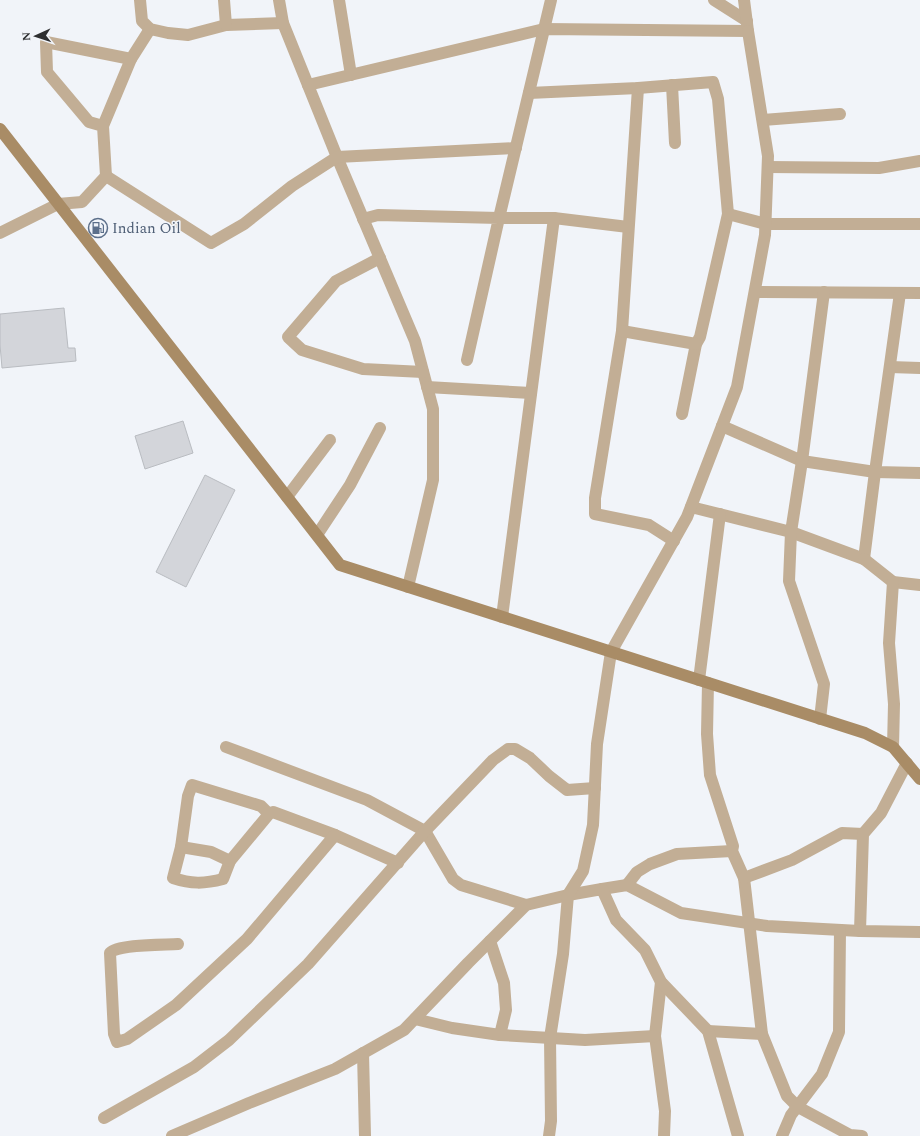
<svg xmlns="http://www.w3.org/2000/svg" width="920" height="1136" viewBox="0 0 920 1136" font-family="Spectral,serif">
	<rect width="100%" height="100%" fill="#f1f4f9"/>
	<g fill="#d3d5da" stroke="#b9bcc1">
		<polygon points="64,308 68,348 75,348 76,361 2,368 0,345 0,314"/>
		<polygon points="183,421 193,453 145,469 135,436"/>
		<polygon points="205,475 235,490 186,587 156,572"/>
	</g>
	<g fill="none" stroke-linecap="round" stroke-linejoin="round">
		<g stroke="#c2ae95" stroke-width="12">
			<polyline points="140,0 142,21 150,29 168,33 188,35 226,25 283,23"/>
			<polyline points="224,0 226,25"/>
			<polyline points="279,0 283,23 337,157 415,341 433,409 433,480 408,587"/>
			<polyline points="339,0 351,75"/>
			<polyline points="714,0 747,21"/>
			<polyline points="308,85 544,29 748,31 744,0"/>
			<polyline points="672,85 675,143"/>
			<polyline points="638,88 622,331 595,498 595,514 649,525 674,541"/>
			<polyline points="529,93 638,88 713,82 718,99 728,214 700,337 696,344 682,414"/>
			<polyline points="763,120 840,114"/>
			<polyline points="103,126 131,59"/>
			<polyline points="768,167 879,168 920,161"/>
			<polyline points="106,176 211,243 244,224 292,186 337,157 516,148"/>
			<polyline points="728,214 766,224 920,224"/>
			<polyline points="554,218 628,227"/>
			<polyline points="363,219 378,215 499,218 467,360"/>
			<polyline points="0,233 58,204 82,202 106,176 103,126 89,122 47,72 46,42 131,59 150,29"/>
			<polyline points="380,258 336,281 288,337 302,350 363,369 423,372"/>
			<polyline points="755,292 920,293"/>
			<polyline points="622,331 696,344"/>
			<polyline points="890,367 920,368"/>
			<polyline points="427,387 531,393"/>
			<polyline points="722,426 802,461 875,472 920,473"/>
			<polyline points="287,497 330,440"/>
			<polyline points="691,507 791,532 864,559 875,472 900,293"/>
			<polyline points="317,535 350,485 380,428"/>
			<polyline points="864,559 893,582 920,585"/>
			<polyline points="893,582 889,643 894,704 893,747"/>
			<polyline points="502,617 554,218 499,218 551,0"/>
			<polyline points="699,680 720,514"/>
			<polyline points="708,683 707,734 710,775 733,846 732,851 744,878 762,1034 787,1096 798,1107 850,1135 862,1136"/>
			<polyline points="820,719 824,684 789,581 791,532 802,461 824,292"/>
			<polyline points="226,747 367,800 425,831 453,879 461,885 526,905"/>
			<path d="M269,814L261,806L192,785L188,796L181,847L173,878C191,884 204,884 223,879L230,861L269,814L273,812L335,835L398,863"/>
			<polyline points="181,847 211,852 230,861"/>
			<polyline points="744,878 792,860 842,833 863,834"/>
			<polyline points="627,885 637,872 650,864 677,854 732,851"/>
			<polyline points="602,889 627,885 681,913 767,926 860,931 920,932"/>
			<polyline points="860,931 863,834 881,813 907,763"/>
			<polyline points="490,941 504,983 506,1010 500,1035"/>
			<path d="M178,944C165,945 118,944 110,953L114,1034L117,1042L127,1039L176,1005L247,939L335,835"/>
			<polyline points="661,982 655,1036 665,1111 664,1136"/>
			<polyline points="415,1019 452,1028 500,1035 585,1040 655,1036"/>
			<polyline points="708,1031 762,1034"/>
			<polyline points="363,1053 365,1136"/>
			<polyline points="104,1118 194,1067 229,1040 308,964 425,831 493,760 508,749 515,749 530,758 549,776 567,790 595,788"/>
			<polyline points="172,1136 249,1103 335,1069 404,1030 468,963 526,905 568,895 602,889 616,920 645,950 661,982 708,1031 738,1136"/>
			<polyline points="549,1136 551,1121 550,1038 563,954 568,895 583,871 593,825 597,744 611,652 687,517 737,387 765,235 768,156 748,31"/>
			<polyline points="782,1136 791,1115 822,1074 839,1032 840,930"/>
		</g>
		<polyline stroke="#a98c66" stroke-width="12" points="0,129 340,565 865,733 893,747 920,779"/>
	</g>
	<defs>
		<symbol id="fuel-ring" viewBox="-11 -11 22 22"><circle r="9.5" fill="#f1f4f9" stroke="#5c6f8a" stroke-width="1.5"/><path d="M-5.5-6h7V0h2V4h1.3V-2.5L3-4.5l.8-.8L6-3V5H2.5V1h-1V6h-7ZM-4.2-4.7v3.2H.2V-4.7Z" fill="#5c6f8a"/></symbol>
	</defs>
	<g fill-rule="evenodd">
		<use href="#fuel-ring" x="87" y="217" width="22" height="22"/>
	</g>
	<g text-anchor="middle" stroke-width="3" stroke-linejoin="round" paint-order="stroke">
		<g font-size="15" fill="#4e5e75" stroke="#f1f4f9" text-anchor="start">
			<text x="112" y="233">Indian Oil</text>
		</g>
	</g>
	<g transform="translate(36 36) rotate(267)" stroke="#f1f4f9" stroke-width="3" paint-order="stroke">
	<path d="M0-3L7 15L0 10L-7 15Z" fill="#2e2f31"/>
	<text y="-6" font-size="11" font-weight="bold" text-anchor="middle" fill="#2e2f31">N</text>
	</g>
</svg>
